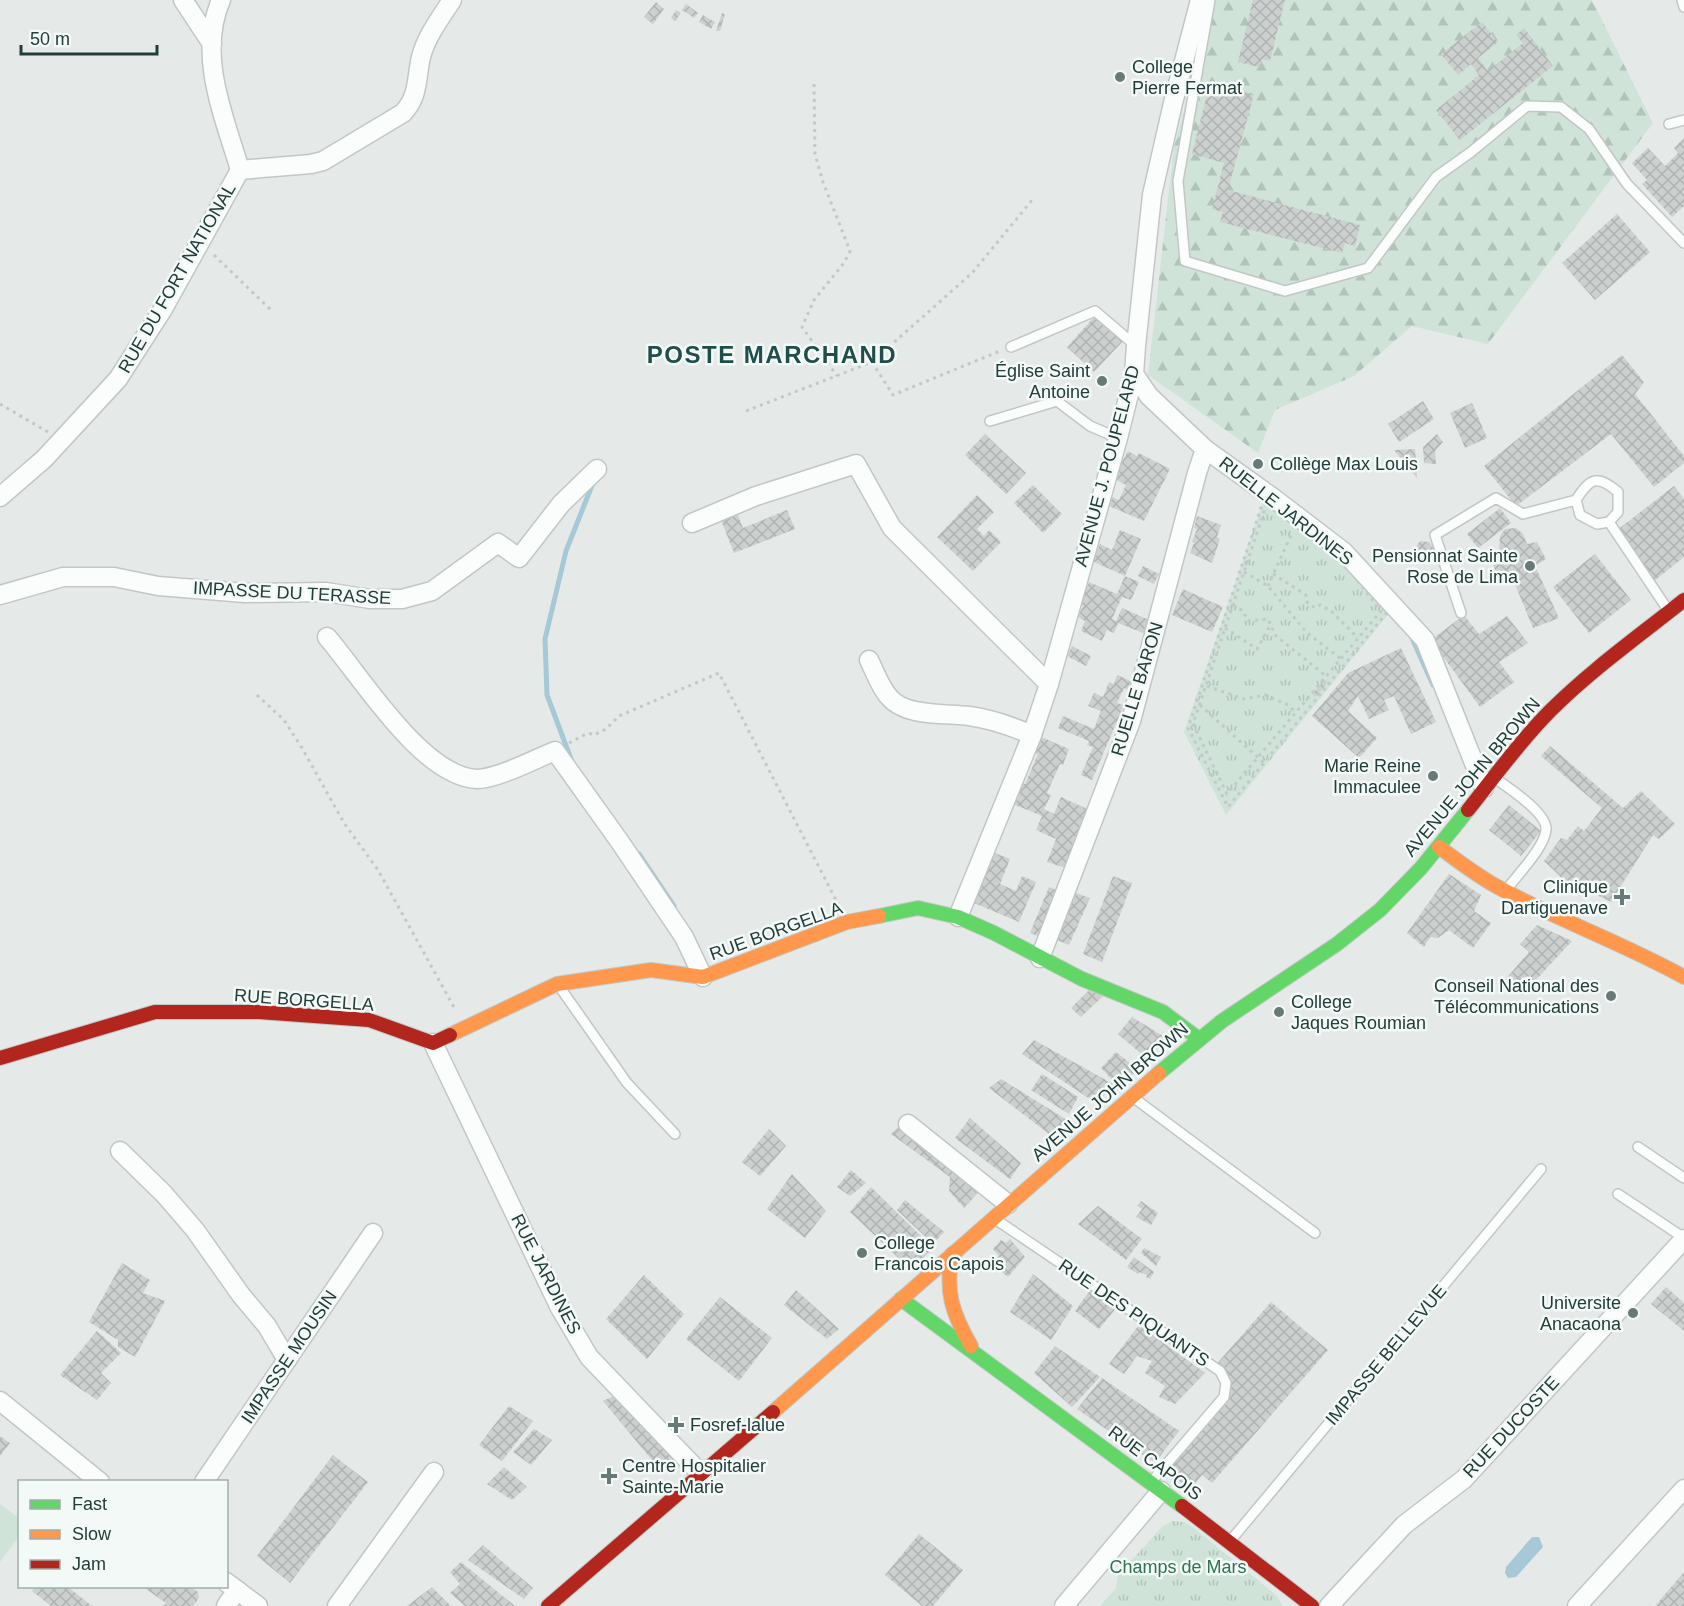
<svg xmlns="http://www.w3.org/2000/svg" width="1684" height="1606" viewBox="0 0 1684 1606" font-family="Helvetica,sans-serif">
	<defs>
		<pattern id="grass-tufts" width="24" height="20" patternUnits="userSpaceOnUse" patternTransform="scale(1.5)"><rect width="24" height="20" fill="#cfe3d8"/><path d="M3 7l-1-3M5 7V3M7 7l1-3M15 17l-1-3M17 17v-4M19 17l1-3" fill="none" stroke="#b1c4ba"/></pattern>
		<pattern id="forest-firs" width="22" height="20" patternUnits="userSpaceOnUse" patternTransform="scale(1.5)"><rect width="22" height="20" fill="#cfe3d8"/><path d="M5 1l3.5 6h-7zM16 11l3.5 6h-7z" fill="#b1c4ba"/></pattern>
		<pattern id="building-cross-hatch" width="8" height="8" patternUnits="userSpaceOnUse" patternTransform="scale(1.5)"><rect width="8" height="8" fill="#ccd1d0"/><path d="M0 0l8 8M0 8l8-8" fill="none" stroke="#afb4b3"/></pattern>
	</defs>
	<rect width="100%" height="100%" fill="#e5eae9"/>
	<g fill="url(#grass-tufts)">
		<polygon points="1265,496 1343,555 1391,611 1226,815 1184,732"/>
		<polygon points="1173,1521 1184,1522 1194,1528 1276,1595 1283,1606 1100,1606 1116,1588 1118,1575 1163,1526"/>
	</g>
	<polygon fill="url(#forest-firs)" points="1216,0 1592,0 1653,123 1488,344 1412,326 1354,376 1275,410 1258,453 1148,375 1174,146"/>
	<polygon fill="#cfe3d8" points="0,1504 20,1519 19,1536 0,1562"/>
	<polygon fill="#a7c8d7" points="1532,1537 1539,1537 1543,1547 1516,1577 1508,1578 1505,1573 1506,1567"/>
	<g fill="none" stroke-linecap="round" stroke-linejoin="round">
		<g stroke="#a7c8d7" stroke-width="5">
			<polyline points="1411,636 1433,685"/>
			<polyline points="571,759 547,695 545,639 566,551 593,483"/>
			<polyline points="639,854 674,906"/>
		</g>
	</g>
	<g fill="url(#building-cross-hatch)">
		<polygon points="1253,0 1285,0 1270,61 1262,59 1259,67 1238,62"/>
		<polygon points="656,2 664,9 653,24 644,17"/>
		<polygon points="686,4 698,13 694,18 682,10"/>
		<polygon points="676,10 681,13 675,21 671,18"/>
		<polygon points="722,13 725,14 720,31 716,31"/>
		<polygon points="703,15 715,22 711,29 699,22"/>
		<polygon points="1482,22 1498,42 1478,58 1488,71 1523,43 1516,35 1524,28 1553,66 1460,140 1436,110 1479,75 1471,64 1458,75 1441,54"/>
		<polygon points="1210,83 1254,94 1228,190 1360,225 1355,246 1345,243 1342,253 1220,222 1223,212 1212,209 1224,163 1192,154"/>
		<polygon points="1684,138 1684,206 1672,217 1642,184 1647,180 1632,163 1648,148 1665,166 1678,153 1674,148"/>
		<polygon points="1617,214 1650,252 1595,300 1562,263"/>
		<polygon points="1096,315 1124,340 1094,372 1067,347"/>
		<polygon points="1622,355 1644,382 1635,394 1684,456 1684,463 1654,487 1611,434 1516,506 1484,466"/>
		<polygon points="1423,401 1434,419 1399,442 1388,424"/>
		<polygon points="1472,403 1487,438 1465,448 1450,413"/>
		<polygon points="985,434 1026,473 1006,494 965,455"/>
		<polygon points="1437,434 1443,442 1435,451 1436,464 1424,463 1423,447"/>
		<polygon points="1415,449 1417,478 1394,450"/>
		<polygon points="1128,451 1137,456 1139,453 1170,469 1144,521 1109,506 1112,497 1119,500 1126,485 1113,478"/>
		<polygon points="1033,485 1062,514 1043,533 1014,503"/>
		<polygon points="1674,486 1684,499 1684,557 1654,581 1616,531"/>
		<polygon points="977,495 994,512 977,529 984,536 989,530 1001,542 973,571 937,537"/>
		<polygon points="735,508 743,528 787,510 795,529 734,553 719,515"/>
		<polygon points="1500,508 1511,523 1478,548 1467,534"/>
		<polygon points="1197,516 1221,525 1217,537 1220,539 1212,563 1190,553 1194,543 1192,542 1197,529 1194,528"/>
		<polygon points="1516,528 1523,534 1527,544 1537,542 1546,559 1535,566 1559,618 1533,628 1512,577 1498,580 1493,564 1504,561 1499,550 1500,536 1505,529"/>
		<polygon points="1120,530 1141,539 1125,576 1139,582 1131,600 1122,597 1112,619 1116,621 1122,608 1149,620 1143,633 1118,623 1114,633 1107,630 1102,641 1081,631 1085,621 1078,617 1083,606 1079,605 1089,582 1117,594 1125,576 1092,561 1100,544 1112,550"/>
		<polygon points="1420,541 1429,542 1435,550 1429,560 1419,560 1414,550"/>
		<polygon points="1595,554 1631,600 1589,633 1553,587"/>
		<polygon points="1143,566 1159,574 1154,584 1138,576"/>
		<polygon points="1183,589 1223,607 1212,632 1172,615"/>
		<polygon points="1464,615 1479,634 1507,616 1528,643 1499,662 1514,682 1480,707 1431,640"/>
		<polygon points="1072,646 1091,656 1086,666 1067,656"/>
		<polygon points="1401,648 1436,722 1411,734 1394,696 1384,700 1389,710 1369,719 1358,696 1348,711 1377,738 1359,758 1312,716 1348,673"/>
		<polygon points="1117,675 1131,681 1127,690 1124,688 1117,703 1124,705 1092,780 1081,775 1093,747 1087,745 1089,741 1058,728 1063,716 1094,729 1101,711 1088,706 1094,693 1103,697 1109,682 1114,684"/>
		<polygon points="1325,680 1328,682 1316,697 1312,694"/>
		<polygon points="1041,737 1069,749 1063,765 1060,764 1047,793 1051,795 1044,809 1054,814 1061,797 1087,809 1066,868 1047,862 1056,839 1036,830 1042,816 1013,804 1022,783 1025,784 1038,754 1034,753"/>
		<polygon points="1550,746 1623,808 1641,791 1675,824 1659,839 1653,835 1611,902 1563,879 1544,861 1561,838 1567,840 1578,826 1584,831 1602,808 1541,756"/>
		<polygon points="1509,805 1541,831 1521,856 1489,830"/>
		<polygon points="995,853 1010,859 1000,884 1016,891 1022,876 1036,882 1019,922 974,903"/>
		<polygon points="1449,874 1481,895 1474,911 1491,923 1473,948 1449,930 1438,938 1430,937 1424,947 1407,933"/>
		<polygon points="1113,876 1132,883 1102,962 1083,954"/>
		<polygon points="1049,887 1059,891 1040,937 1030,933"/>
		<polygon points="1076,893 1090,898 1069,945 1057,940"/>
		<polygon points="1537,925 1572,941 1522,995 1505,980 1529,952 1520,944"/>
		<polygon points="1090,989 1103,996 1081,1017 1071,1008"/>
		<polygon points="1132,1017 1168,1039 1145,1057 1118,1034"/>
		<polygon points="1034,1040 1113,1084 1103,1096 1098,1093 1090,1099 1022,1054"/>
		<polygon points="1116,1052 1139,1070 1117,1085 1101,1068"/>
		<polygon points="1042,1074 1078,1097 1069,1114 1031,1090"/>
		<polygon points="1001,1079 1067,1120 1053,1137 989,1088"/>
		<polygon points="970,1118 1021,1163 1010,1179 955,1138"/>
		<polygon points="903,1122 981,1189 964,1208 949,1191 950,1177 891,1134"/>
		<polygon points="769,1129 786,1146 760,1176 742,1162"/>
		<polygon points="851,1170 866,1183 850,1196 837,1187"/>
		<polygon points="792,1174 826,1211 805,1238 767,1209"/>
		<polygon points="871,1187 933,1248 911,1270 850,1212"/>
		<polygon points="905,1200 944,1232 933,1244 897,1210"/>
		<polygon points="1141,1201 1158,1213 1151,1225 1136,1217 1142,1209 1137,1206"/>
		<polygon points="1098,1206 1142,1239 1126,1260 1078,1224"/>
		<polygon points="1010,1239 1025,1257 1008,1277 992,1264 999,1256 993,1249 1001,1240 1006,1243"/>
		<polygon points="1144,1248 1161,1257 1156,1266 1141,1253"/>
		<polygon points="1134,1257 1154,1272 1150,1279 1146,1277 1147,1275 1139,1272 1138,1274 1127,1267"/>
		<polygon points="122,1263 150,1280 143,1293 165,1301 135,1357 118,1347 118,1340 89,1322"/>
		<polygon points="1033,1274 1073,1306 1051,1340 1010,1312"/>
		<polygon points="644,1275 684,1314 647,1359 606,1319"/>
		<polygon points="1093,1286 1118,1306 1099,1329 1075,1311"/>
		<polygon points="1666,1287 1684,1303 1684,1331 1651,1304"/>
		<polygon points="796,1290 839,1329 827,1339 784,1305"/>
		<polygon points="720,1297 772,1338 739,1381 686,1339"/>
		<polygon points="1271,1302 1328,1350 1212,1483 1202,1475 1190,1490 1162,1466 1224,1390 1221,1387 1222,1381 1214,1367"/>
		<polygon points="1139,1325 1205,1373 1175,1404 1159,1397 1165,1386 1145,1373 1152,1361 1137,1356 1124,1374 1109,1364"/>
		<polygon points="97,1331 121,1353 101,1373 111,1383 97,1400 60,1375"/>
		<polygon points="1055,1346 1100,1377 1072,1407 1034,1373"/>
		<polygon points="1102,1378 1179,1431 1155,1463 1077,1409"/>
		<polygon points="620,1393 682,1459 661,1471 603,1401"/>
		<polygon points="509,1406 533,1421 502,1461 479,1445"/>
		<polygon points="534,1429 552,1440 531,1465 513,1452"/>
		<polygon points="0,1436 10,1443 0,1456"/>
		<polygon points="333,1455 368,1482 290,1583 257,1556"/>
		<polygon points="504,1467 527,1487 512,1500 487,1484"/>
		<polygon points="919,1534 963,1570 933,1606 922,1606 885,1575"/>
		<polygon points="483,1545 533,1588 524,1599 468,1560"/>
		<polygon points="461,1562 515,1606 465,1606 450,1593 460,1584 450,1572"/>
		<polygon points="1684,1572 1684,1606 1655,1606"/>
		<polygon points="35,1587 68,1587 92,1606 51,1606 32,1591"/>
		<polygon points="143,1587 191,1587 198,1592 199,1598 193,1606 163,1606 166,1603"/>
		<polygon points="432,1587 451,1606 407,1606"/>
	</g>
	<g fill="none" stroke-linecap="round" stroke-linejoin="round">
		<defs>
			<g id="lane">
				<polyline points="1210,0 1178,181 1185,261 1285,291 1368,268 1436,177 1471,152 1527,106 1561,107 1589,129 1627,184 1684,243"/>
				<polyline points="1682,0 1684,7"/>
				<polyline points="1669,124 1684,120"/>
				<polyline points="1011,347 1095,311 1136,346"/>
				<polyline points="990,421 1057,401 1090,426 1118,438"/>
				<polyline points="1609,522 1668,610"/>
				<path d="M1461,613L1435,535L1496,498L1523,514L1576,500C1590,478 1597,474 1618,492V512L1609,522L1597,524L1580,515L1576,500"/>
				<path d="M1493,777C1506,786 1548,813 1546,830C1544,848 1518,874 1507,889"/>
				<polyline points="559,986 627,1083 675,1134"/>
				<polyline points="1134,1098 1315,1233"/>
				<polyline points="1638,1147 1684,1178"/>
				<polyline points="1618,1194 1684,1238"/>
				<polyline points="995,1219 1220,1371 1226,1383 1224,1397 1152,1481"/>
				<polyline points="1231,1540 1541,1169"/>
			</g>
			<g id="street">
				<polyline points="183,0 212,44"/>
				<path d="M221,0C197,55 224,116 240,170"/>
				<polyline points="1134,374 1149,396 1205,449 1272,497 1344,552 1425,640 1484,788"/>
				<path d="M0,497L44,459L118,379L163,309L240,170L311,164L323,161L403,113C419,96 416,79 421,57C426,37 441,17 452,0"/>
				<polyline points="692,523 756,496 856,464 892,528 1049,684"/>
				<polyline points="0,595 63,577 114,577 158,586 245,593 326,592 370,599 402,599 432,591 498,543 519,558 561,504 597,469"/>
				<path d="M327,637C360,675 422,777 477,779C497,779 535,759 555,751L620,842L684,937L703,977"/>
				<path d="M869,660C875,672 880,687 889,697C905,717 946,713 969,716C992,719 1011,726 1032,735"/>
				<polyline points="958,917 1032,735 1049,684 1118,438 1134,374 1136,346 1152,195 1173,103 1200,0"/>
				<polyline points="1040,958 1131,721 1197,473 1205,449"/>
				<polyline points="433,1043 560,1308 589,1357 702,1475"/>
				<polyline points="908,1124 1008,1204"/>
				<polyline points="120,1151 164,1194 195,1230 241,1295 267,1326 287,1360"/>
				<polyline points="0,1401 100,1482"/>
				<polyline points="204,1482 373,1233"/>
				<polyline points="226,1582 258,1606"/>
				<polyline points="226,1606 237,1590"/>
				<polyline points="337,1606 434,1472"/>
				<polyline points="1064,1606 1161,1491"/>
				<polyline points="1329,1606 1404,1525 1464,1479 1684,1239"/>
				<polyline points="1577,1606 1684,1489"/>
			</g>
			<g id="fast">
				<polyline points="879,916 918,908 958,917 994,933 1082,979 1163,1012 1199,1039"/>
				<polyline points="1159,1073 1222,1021 1337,944 1380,910 1421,868 1468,810"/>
				<polyline points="901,1299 1182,1506"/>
			</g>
			<g id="slow">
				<path d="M1439,847C1458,861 1476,875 1496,886C1557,920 1623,943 1684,977"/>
				<polyline points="450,1035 557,984 651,970 703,977 847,922 879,916"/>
				<path d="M952,1254C945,1292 952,1313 971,1346"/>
				<polyline points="773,1412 1159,1073"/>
			</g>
			<g id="jam">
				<path d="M1468,810C1495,776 1520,741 1550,711C1591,670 1639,636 1684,600"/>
				<polyline points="0,1058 155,1012 259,1012 369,1020 433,1043 450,1035"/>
				<polyline points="1182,1506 1312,1606"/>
				<polyline points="548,1606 773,1412"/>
			</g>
		</defs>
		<use href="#lane" stroke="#c2c7c6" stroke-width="12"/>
		<use href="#street" stroke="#c2c7c6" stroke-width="21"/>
		<use href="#fast" stroke="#c1c8c6" stroke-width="16"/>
		<use href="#slow" stroke="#c1c8c6" stroke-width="16"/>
		<use href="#jam" stroke="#c1c8c6" stroke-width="16"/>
		<g stroke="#c2cac9" stroke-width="3" stroke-dasharray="3 4.5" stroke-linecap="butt">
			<polyline points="814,84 815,154 823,182 850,251 844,263 814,300 802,327 837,376"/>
			<polyline points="214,255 273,312"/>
			<polyline points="872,362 893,395 1000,351"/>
			<polyline points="0,404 48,432"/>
			<polyline points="746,411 872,362 972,273 1033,199"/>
			<polygon points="1265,496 1342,555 1389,610 1228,807 1188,728"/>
			<polygon points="1267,503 1340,558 1381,611 1227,794 1193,724"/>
			<polyline points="1244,572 1268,586 1307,633 1341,659"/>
			<polyline points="1273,574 1306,595 1307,602 1315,608 1320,605 1330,610 1358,638"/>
			<polyline points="1268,586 1292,533"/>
			<polyline points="1233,605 1243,611 1248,621 1268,619 1275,635 1326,676"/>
			<polyline points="1225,628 1257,649 1270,626"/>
			<polyline points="1207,686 1244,699 1265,695 1288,705 1296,713"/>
			<polyline points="257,695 284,720 302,748 344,823 378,870 455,1009"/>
			<polyline points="1200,705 1264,763"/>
			<polyline points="569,743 588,733 594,735 606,729 619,716 719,673 838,904"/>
		</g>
		<use href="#lane" stroke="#fbfcfc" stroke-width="9"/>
		<use href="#street" stroke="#fbfcfc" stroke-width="18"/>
		<use href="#fast" stroke="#63d668" stroke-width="14"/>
		<use href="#slow" stroke="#ff974d" stroke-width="14"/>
		<use href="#jam" stroke="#b3261e" stroke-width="14"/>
	</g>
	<g fill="#677a77" stroke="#f3f9f7" stroke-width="2">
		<circle cx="1120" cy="77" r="6"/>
		<circle cx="1102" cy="381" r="6"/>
		<circle cx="1258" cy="464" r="6"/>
		<circle cx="1530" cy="566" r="6"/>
		<circle cx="1433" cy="776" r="6"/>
		<path d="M1619 888h6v6h6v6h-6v6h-6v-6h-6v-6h6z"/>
		<circle cx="1611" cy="996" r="6"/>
		<circle cx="1279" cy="1012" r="6"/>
		<circle cx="862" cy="1253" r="6"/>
		<circle cx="1633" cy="1313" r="6"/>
		<path d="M673 1416h6v6h6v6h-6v6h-6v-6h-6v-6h6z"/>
		<path d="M606 1467h6v6h6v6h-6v6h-6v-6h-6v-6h6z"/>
	</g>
	<g text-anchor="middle" stroke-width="5" stroke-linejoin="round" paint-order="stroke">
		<g font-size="18" fill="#233d3a" stroke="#f3f9f7" text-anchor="start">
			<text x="1132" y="73">College<tspan x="1132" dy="21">Pierre Fermat</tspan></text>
			<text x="1090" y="377" text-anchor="end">Église Saint<tspan x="1090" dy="21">Antoine</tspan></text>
			<text x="1270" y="470">Collège Max Louis</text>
			<text x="1518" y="562" text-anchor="end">Pensionnat Sainte<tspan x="1518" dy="21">Rose de Lima</tspan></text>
			<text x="1421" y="772" text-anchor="end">Marie Reine<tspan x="1421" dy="21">Immaculee</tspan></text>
			<text x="1608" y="893" text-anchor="end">Clinique<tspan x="1608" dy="21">Dartiguenave</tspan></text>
			<text x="1599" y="992" text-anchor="end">Conseil National des<tspan x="1599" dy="21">Télécommunications</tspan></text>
			<text x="1291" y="1008">College<tspan x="1291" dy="21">Jaques Roumian</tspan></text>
			<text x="874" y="1249">College<tspan x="874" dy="21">Francois Capois</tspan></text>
			<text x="1621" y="1309" text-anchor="end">Universite<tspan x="1621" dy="21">Anacaona</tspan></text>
			<text x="690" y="1431">Fosref-lalue</text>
			<text x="622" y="1472">Centre Hospitalier<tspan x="622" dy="21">Sainte-Marie</tspan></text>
		</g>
		<g font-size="18" fill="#233d3a" stroke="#f3f9f7">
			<text transform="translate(177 278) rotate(-60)" y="6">RUE DU FORT NATIONAL</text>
			<text transform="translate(1107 466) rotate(-75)" y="6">AVENUE J. POUPELARD</text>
			<text transform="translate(1286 511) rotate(38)" y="6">RUELLE JARDINES</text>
			<text transform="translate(292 593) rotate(3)" y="6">IMPASSE DU TERASSE</text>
			<text transform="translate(1137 689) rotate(-73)" y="6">RUELLE BARON</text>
			<text transform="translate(1472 777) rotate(-50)" y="6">AVENUE JOHN BROWN</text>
			<text transform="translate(776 931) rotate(-20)" y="6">RUE BORGELLA</text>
			<text transform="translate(304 1000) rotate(4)" y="6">RUE BORGELLA</text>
			<text transform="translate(1110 1092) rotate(-41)" y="6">AVENUE JOHN BROWN</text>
			<text transform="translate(546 1274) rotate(63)" y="6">RUE JARDINES</text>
			<text transform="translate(1134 1313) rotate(34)" y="6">RUE DES PIQUANTS</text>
			<text transform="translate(1386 1355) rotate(-50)" y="6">IMPASSE BELLEVUE</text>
			<text transform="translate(289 1357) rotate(-56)" y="6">IMPASSE MOUSIN</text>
			<text transform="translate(1511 1427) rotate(-47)" y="6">RUE DUCOSTE</text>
			<text transform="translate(1155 1463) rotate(37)" y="6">RUE CAPOIS</text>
		</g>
		<g font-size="18" fill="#2f7254" stroke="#f3f9f7">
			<text x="1178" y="1573">Champs de Mars</text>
		</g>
		<g font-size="24" font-weight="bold" letter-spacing="1.5" fill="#204e4b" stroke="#f3f9f7">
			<text x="772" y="363">POSTE MARCHAND</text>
		</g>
	</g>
	<rect x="18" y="1480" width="210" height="108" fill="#f3f9f7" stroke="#a0aeab" stroke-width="1.5"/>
	<rect x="30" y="1500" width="30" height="9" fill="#63d668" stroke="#a0aeab" stroke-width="1.5"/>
	<text x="72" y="1510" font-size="18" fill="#233d3a">Fast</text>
	<rect x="30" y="1530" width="30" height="9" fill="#ff974d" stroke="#a0aeab" stroke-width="1.5"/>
	<text x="72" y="1540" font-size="18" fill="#233d3a">Slow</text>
	<rect x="30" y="1560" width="30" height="9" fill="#b3261e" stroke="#a0aeab" stroke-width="1.5"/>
	<text x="72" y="1570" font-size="18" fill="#233d3a">Jam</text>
	<path d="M21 45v9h136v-9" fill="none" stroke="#233d3a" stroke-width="3"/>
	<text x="30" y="45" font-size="18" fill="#233d3a" stroke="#f3f9f7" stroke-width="4.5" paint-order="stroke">50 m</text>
</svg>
